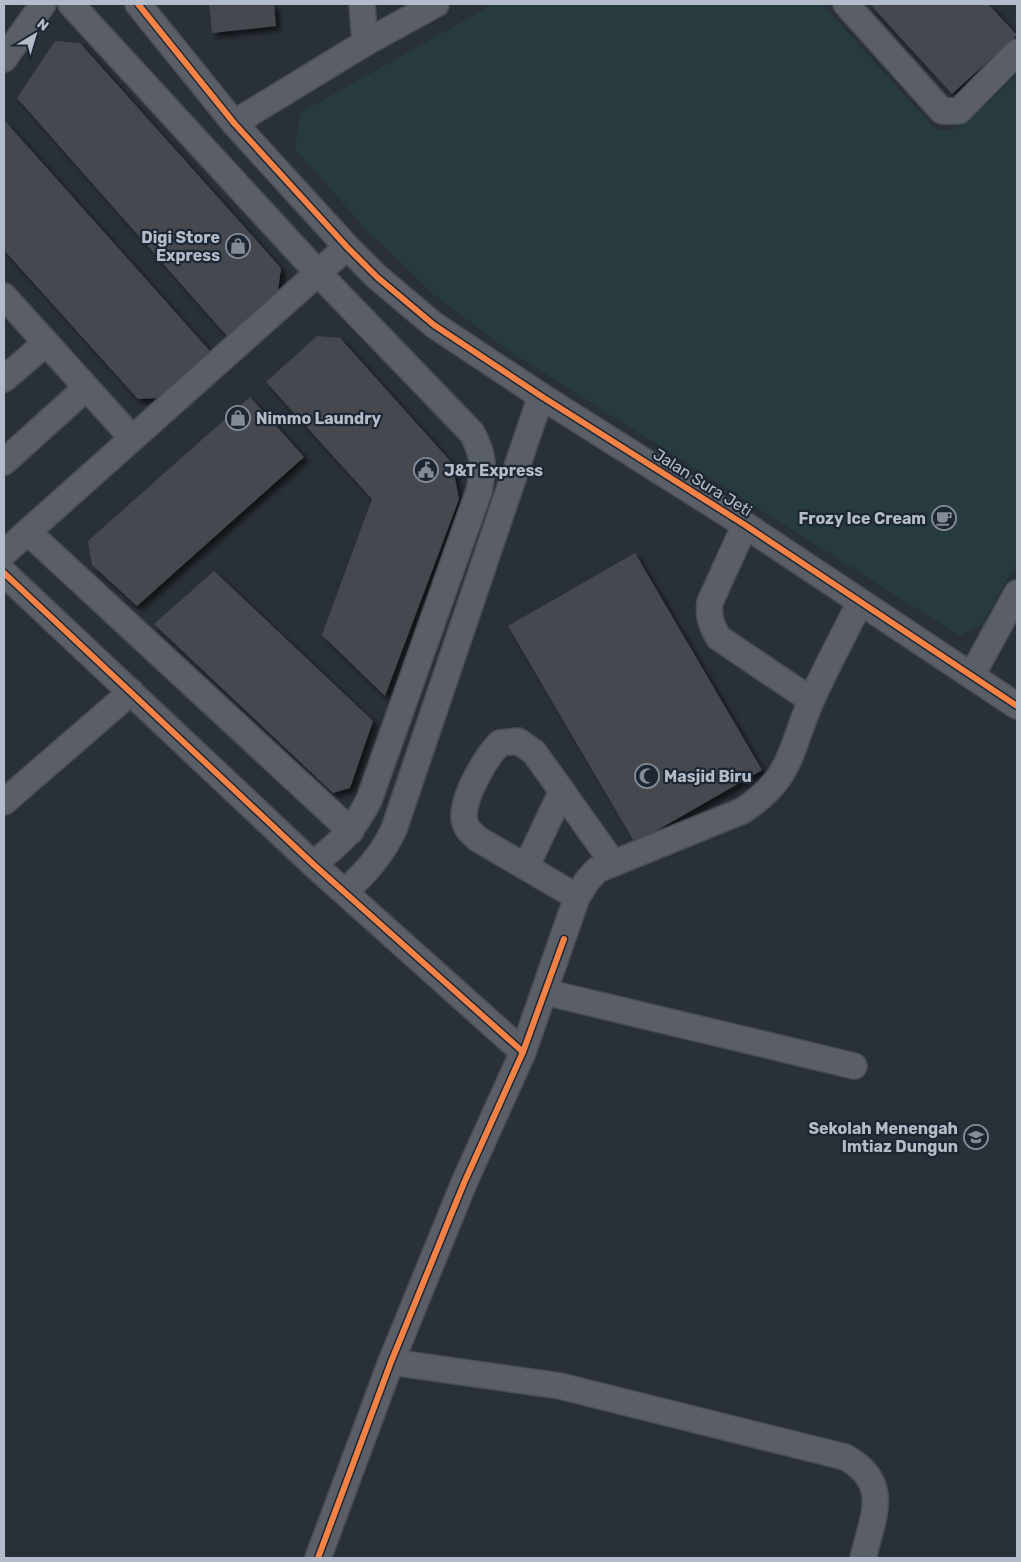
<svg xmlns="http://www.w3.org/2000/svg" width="1021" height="1562" viewBox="0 0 1021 1562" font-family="Rubik,sans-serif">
	<defs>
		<filter id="shadow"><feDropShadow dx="4.5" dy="4.5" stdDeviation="2.5" flood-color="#0009"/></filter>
	</defs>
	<rect width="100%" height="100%" fill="#2a3038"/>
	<polygon fill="#273a3e" points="494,4 822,4 935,129 950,131 968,122 1017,75 1017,562 982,624 960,636 505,348 432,293 364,227 295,149 300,113"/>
	<g fill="#444950" filter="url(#shadow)">
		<polygon points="209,4 274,4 276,26 212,33"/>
		<polygon points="870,4 988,4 1017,35 952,94"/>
		<polygon points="55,41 80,43 281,268 278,291 227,336 17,98"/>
		<polygon points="4,120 210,351 158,398 138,399 4,250"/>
		<polygon points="317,336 340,338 452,463 459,499 385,696 322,635 372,499 266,382"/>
		<polygon points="250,397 304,457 137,606 92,565 88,541"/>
		<polygon points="635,553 762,770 635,843 508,626"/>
		<polygon points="214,571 373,721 350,788 333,793 154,624"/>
	</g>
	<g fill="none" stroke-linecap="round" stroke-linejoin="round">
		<defs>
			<g id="minor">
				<path d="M71,4L318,273L472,433C484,456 484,466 479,491L369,800C354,830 339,844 313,864"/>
				<polyline points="138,4 234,123 347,247 377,277 434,325 541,396 745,525 1017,706"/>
				<polyline points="362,4 365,43"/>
				<polyline points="846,4 942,111 959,111 1017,52"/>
				<polyline points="4,59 43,4"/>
				<polyline points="234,123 365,43 436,4"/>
				<polyline points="4,296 132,438"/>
				<polyline points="4,379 46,343"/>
				<polyline points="4,462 86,388"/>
				<path d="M745,525L710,602C708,616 711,625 719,638L811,700"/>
				<polyline points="28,532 351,831"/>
				<polyline points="4,553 347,247"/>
				<polyline points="4,573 313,864 523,1052"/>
				<polyline points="972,675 1017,593"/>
				<polyline points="4,802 131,692"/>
				<polyline points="526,867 562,791"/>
				<path d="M345,892C366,872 382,855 394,829L541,396"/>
				<path d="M577,897L478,839C471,833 464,827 464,816C464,795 485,758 500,743L518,741L534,752L613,863"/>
				<polyline points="545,992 854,1066"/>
				<path d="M391,1362L560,1386L845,1457C892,1483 873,1516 863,1558"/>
				<path d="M318,1558L391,1362L464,1183L523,1052L577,897L587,881L597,870L742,811C794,777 789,750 812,699C826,667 844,635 860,602"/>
			</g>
		</defs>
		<use href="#minor" stroke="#484c53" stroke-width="28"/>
		<use href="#minor" stroke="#5a5e66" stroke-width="25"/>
		<defs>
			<g id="cycleway">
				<polyline points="138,4 234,123 347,247 377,277 434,325 541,396 745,525 1017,706"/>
				<polyline points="4,573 313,864 523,1052"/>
				<polyline points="318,1558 391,1362 464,1183 523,1052 564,939"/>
			</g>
		</defs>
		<use href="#cycleway" stroke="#1d2633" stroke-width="9"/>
		<use href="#cycleway" stroke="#f48246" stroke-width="6"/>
	</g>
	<defs>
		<symbol id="shop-ring" viewBox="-11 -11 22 22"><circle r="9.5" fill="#1d2633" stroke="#848b96" stroke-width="1.5"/><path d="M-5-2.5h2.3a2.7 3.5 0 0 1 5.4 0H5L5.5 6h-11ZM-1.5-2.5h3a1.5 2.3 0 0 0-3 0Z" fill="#848b96"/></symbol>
		<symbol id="civic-ring" viewBox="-11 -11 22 22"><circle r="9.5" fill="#1d2633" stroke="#848b96" stroke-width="1.5"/><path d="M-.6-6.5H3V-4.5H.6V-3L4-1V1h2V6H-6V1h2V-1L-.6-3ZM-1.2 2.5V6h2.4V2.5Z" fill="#848b96"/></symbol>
		<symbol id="cafe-ring" viewBox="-11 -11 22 22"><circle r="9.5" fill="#1d2633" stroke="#848b96" stroke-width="1.5"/><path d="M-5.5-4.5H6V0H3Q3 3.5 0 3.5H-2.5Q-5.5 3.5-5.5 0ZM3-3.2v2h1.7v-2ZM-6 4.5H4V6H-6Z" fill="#848b96"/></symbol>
		<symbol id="mosque-ring" viewBox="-11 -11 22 22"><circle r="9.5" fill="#1d2633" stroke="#848b96" stroke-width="1.5"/><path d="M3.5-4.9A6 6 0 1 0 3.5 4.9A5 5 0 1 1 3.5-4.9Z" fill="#848b96"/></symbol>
		<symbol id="school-ring" viewBox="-11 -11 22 22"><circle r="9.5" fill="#1d2633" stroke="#848b96" stroke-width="1.5"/><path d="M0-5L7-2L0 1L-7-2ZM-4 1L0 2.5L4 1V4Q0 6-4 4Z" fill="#848b96"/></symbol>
	</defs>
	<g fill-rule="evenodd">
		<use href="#shop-ring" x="224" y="232" width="28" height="28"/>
		<use href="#shop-ring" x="224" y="404" width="28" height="28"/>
		<use href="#civic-ring" x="412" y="456" width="28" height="28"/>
		<use href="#cafe-ring" x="930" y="504" width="28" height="28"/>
		<use href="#mosque-ring" x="633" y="762" width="28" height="28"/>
		<use href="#school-ring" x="962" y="1123" width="28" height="28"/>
	</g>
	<g text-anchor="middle" stroke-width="4.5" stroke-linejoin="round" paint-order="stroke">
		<g font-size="16" font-weight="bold" fill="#b4bcc9" stroke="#1d2633" text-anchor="end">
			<text x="220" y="243">Digi Store<tspan x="220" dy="18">Express</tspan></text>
			<text x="256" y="424" text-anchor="start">Nimmo Laundry</text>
			<text x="444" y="476" text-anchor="start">J&amp;T Express</text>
			<text x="926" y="524">Frozy Ice Cream</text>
			<text x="664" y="782" text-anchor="start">Masjid Biru</text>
			<text x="958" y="1134">Sekolah Menengah<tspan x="958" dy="18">Imtiaz Dungun</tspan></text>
		</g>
		<g font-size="16" fill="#b4bcc9" stroke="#1d2633">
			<text transform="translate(703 482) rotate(32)" y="6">Jalan Sura Jeti</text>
		</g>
	</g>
	<rect width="1021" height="1562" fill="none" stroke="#b4bcc9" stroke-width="10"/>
	<g transform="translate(35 35) rotate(38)" stroke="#1d2633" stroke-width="4" paint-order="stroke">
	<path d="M0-4L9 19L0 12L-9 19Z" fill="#b4bcc9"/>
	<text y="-8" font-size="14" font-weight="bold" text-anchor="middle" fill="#b4bcc9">N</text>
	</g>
</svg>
